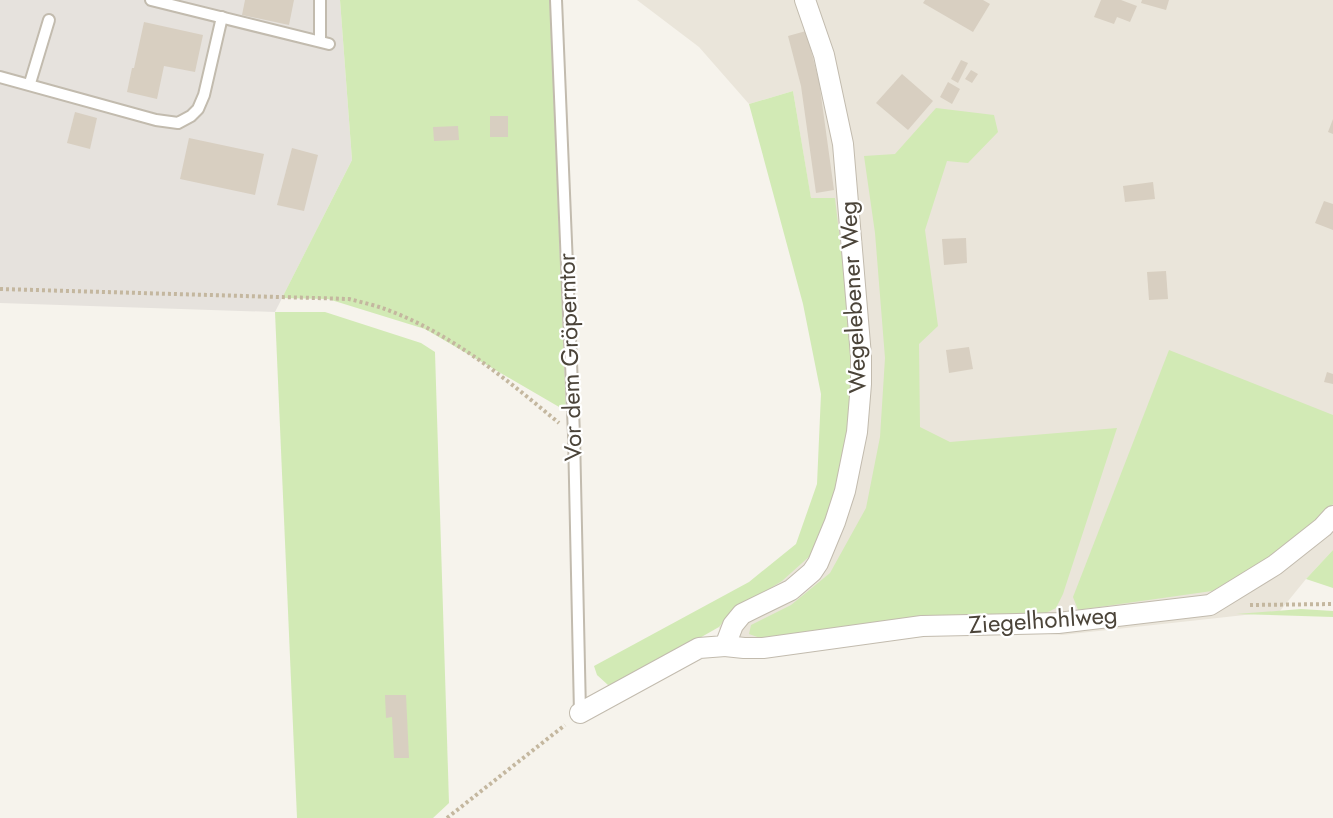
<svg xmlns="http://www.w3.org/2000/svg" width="1333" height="818" viewBox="0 0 1333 818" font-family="Jost,sans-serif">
	<rect width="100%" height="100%" fill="#f6f3ec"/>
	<polygon fill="#eae5da" points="637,0 1333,0 1333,550 1306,579 1280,611 1062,635 994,630 908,635 727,655 719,627 730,613 752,599 839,494 835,199 811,199 793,91 749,104 699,47"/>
	<polygon fill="#e6e2dd" points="0,0 340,0 352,160 275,312 0,303"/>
	<g fill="#d2eab5">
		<polygon points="340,0 550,0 566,411 425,329 328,299 282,298 352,160"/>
		<polygon points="793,91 811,198 835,198 847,301 853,410 839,494 811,555 782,581 730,613 719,627 624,681 608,685 597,675 594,666 749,582 796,544 817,484 821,394 803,304 749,104"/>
		<polygon points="936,108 994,115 998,132 968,163 947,161 925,230 938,326 919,344 920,427 950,442 1117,428 1063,594 1056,608 1044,614 763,639 749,634 751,625 791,605 830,573 866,508 880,437 885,358 875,233 864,156 895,154"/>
		<polygon points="275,312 325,312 421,343 435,352 449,803 433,818 297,818"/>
		<polygon points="1169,350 1333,415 1333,504 1320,519 1263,562 1212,591 1078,610 1073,597"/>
		<polygon points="1333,550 1333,588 1306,579"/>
		<polygon points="1301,609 1333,611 1333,617 1236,614"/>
	</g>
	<g fill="#d8cfc1">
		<polygon points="245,0 294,0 289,25 242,15"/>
		<polygon points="925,0 983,0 990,4 973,32 923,3"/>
		<polygon points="1101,0 1121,0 1137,6 1130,22 1117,17 1114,24 1094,17"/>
		<polygon points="1142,0 1169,0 1166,10 1141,3"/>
		<polygon points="144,22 203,35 195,72 164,66 157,99 127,92 132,68 134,68"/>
		<polygon points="806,31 819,81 834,190 816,193 801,86 788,36"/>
		<polygon points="961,60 968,63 958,83 951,79"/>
		<polygon points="971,70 978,74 972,83 965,79"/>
		<polygon points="902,74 933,101 908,130 876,103"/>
		<polygon points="948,82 960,89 952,104 940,97"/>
		<polygon points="75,112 97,118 90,149 67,143"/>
		<rect x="490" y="116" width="18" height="21"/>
		<polygon points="1333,119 1333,134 1328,132"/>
		<polygon points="458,126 459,140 434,141 433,127"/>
		<polygon points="189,138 264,154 255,195 180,179"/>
		<polygon points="292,148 318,155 304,211 277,205"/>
		<polygon points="1153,182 1155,199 1125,202 1123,186"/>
		<polygon points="1324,201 1333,204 1333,230 1315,223"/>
		<polygon points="966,238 967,263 944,265 942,239"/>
		<polygon points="1166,271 1168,299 1149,300 1147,272"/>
		<polygon points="969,347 973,369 949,373 946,350"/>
		<polygon points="1327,372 1333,374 1333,384 1324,382"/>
		<polygon points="385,695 406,695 409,758 394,758 392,717 386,718"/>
	</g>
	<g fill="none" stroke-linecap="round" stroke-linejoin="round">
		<defs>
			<g id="lane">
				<polyline points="151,0 329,44"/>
				<polyline points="320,0 320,41"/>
				<polyline points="556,0 574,435 580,713"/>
				<polyline points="0,77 156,120 178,123 191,116 198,109 204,95 222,17"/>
				<polyline points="30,83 49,20"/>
			</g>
			<g id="street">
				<polyline points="725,646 744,648 763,648 922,626 1058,623 1210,605 1275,565 1323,527 1333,516"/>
				<polyline points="580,713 699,648 725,646 733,625 742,614 791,590 812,572 818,563 835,522 845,491 857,432 861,384 861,356 843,144 824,55 805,0"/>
			</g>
		</defs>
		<use href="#lane" stroke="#c2bbae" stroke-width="14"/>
		<use href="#street" stroke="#c2bbae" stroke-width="22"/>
		<g stroke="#c4b79f" stroke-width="4" stroke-dasharray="3 3" stroke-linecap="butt">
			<path d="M0,289L349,299C361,302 374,305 385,309C451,333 506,379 559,423"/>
			<polyline points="1250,605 1333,604"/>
			<polyline points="447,818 565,725"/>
		</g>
		<use href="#lane" stroke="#fff" stroke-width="10"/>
		<use href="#street" stroke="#fff" stroke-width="20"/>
	</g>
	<g text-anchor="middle" stroke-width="4.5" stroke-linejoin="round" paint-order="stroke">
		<g font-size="24" fill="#4b4439" stroke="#fff">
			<text transform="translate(853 297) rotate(-93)" y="8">Wegelebener Weg</text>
			<text transform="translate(570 357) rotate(-92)" y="8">Vor dem Gröperntor</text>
			<text transform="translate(1043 620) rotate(-4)" y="8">Ziegelhohlweg</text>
		</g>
	</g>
</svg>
